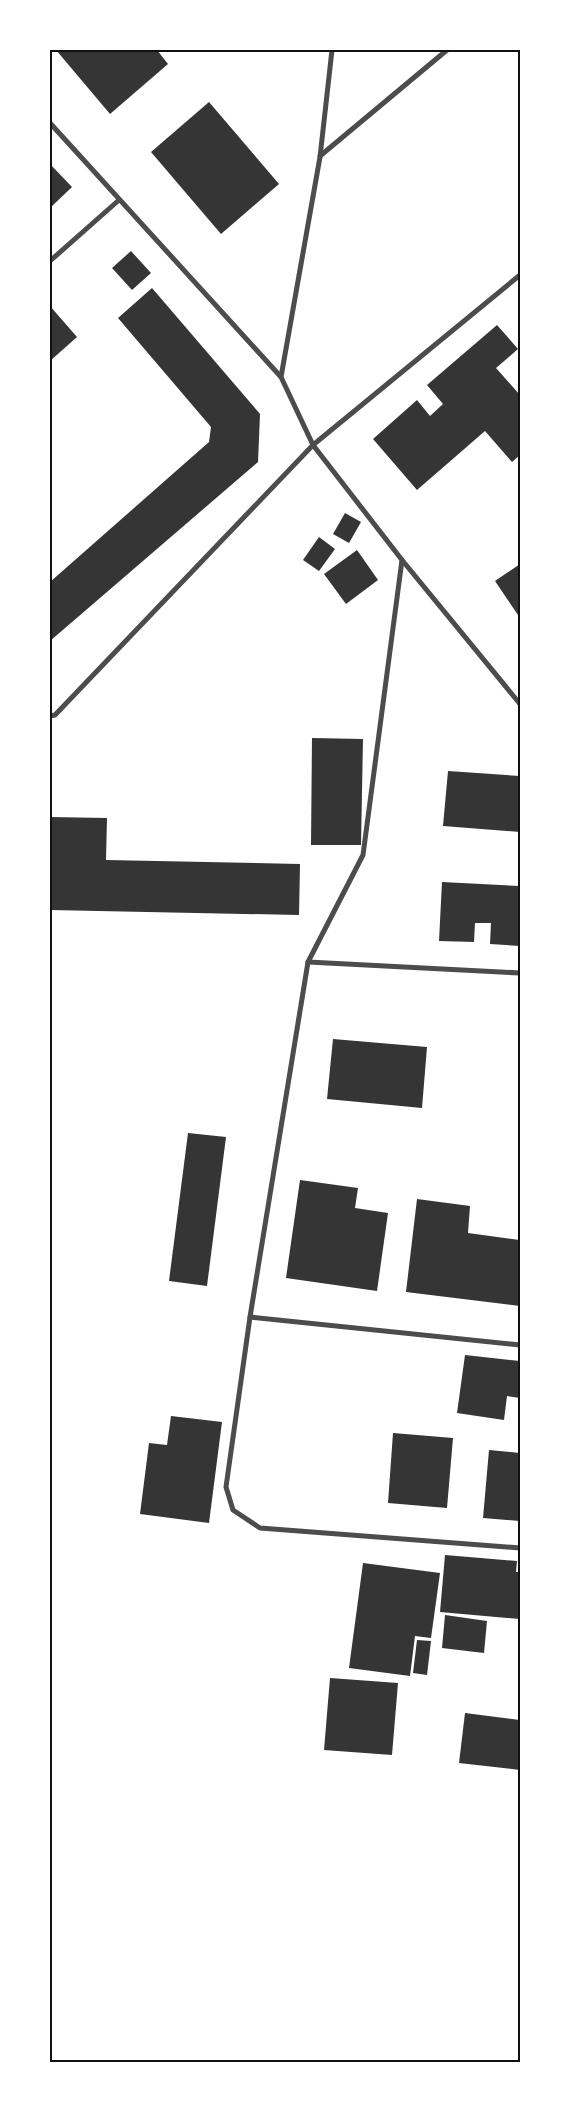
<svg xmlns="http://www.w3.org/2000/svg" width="570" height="2112" viewBox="0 0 570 2112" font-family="'Roboto Condensed',sans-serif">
	<rect width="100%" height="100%" fill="#fff"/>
	<g fill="#353535">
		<polygon points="56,50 157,50 168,64 110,114"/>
		<polygon points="209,102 279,184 221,234 151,152"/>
		<polygon points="50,164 72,187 50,208"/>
		<polygon points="131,251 151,273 132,290 112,268"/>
		<polygon points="152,288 260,414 258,462 50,641 50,582 209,442 211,427 118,318"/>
		<polygon points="50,306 77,337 50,361"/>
		<polygon points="497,325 518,349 496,368 520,395 520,455 512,462 485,431 417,490 373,439 417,400 430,416 443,404 427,385"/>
		<polygon points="345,513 361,522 349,543 333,534"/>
		<polygon points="319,537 335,549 319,571 303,560"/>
		<polygon points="357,550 378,580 346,604 324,574"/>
		<polygon points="520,564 520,618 495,581"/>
		<polygon points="312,738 363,739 361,845 311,845"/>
		<polygon points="448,771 520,776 520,832 443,826"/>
		<polygon points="50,817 107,818 106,860 300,864 299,915 50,910"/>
		<polygon points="442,882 520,886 520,946 490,944 491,923 475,923 474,942 439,941"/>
		<polygon points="333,1039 427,1047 422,1108 327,1099"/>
		<polygon points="188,1133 226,1137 207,1286 169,1281"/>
		<polygon points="300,1180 358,1188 355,1208 388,1213 377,1291 286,1278"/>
		<polygon points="417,1199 470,1206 468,1233 520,1240 520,1306 406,1292"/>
		<polygon points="465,1355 520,1361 520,1398 507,1396 504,1420 457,1413"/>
		<polygon points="171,1416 222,1422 209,1523 140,1514 149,1443 167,1445"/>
		<polygon points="393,1433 453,1438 447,1508 388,1503"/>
		<polygon points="489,1450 520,1453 520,1521 483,1518"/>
		<polygon points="445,1555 517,1561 516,1572 520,1572 520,1619 440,1612"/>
		<polygon points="363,1563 440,1573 431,1638 415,1636 410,1676 349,1668"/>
		<polygon points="445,1615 487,1621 484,1653 442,1648"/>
		<polygon points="417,1640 431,1641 427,1675 413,1673"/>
		<polygon points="330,1678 398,1683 392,1755 324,1750"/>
		<polygon points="465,1713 520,1720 520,1770 459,1763"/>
	</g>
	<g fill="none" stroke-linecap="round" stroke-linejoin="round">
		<g stroke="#4c4c4c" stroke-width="5">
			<polyline points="50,123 281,377 313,445 402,560 363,855 308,962 250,1317 226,1487 233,1510 260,1528 520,1548"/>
			<polyline points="320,156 447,50"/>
			<polyline points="50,261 119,200"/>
			<polyline points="281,377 320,157 332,50"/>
			<polyline points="402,560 520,704"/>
			<polyline points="50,716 55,715 313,445 520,275"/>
			<polyline points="308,962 520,973"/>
			<polyline points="250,1317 520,1345"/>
		</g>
	</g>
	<rect width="570" height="2112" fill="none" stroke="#ffffff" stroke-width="102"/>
	<rect x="51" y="51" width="468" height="2010" fill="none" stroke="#111" stroke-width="2"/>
</svg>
